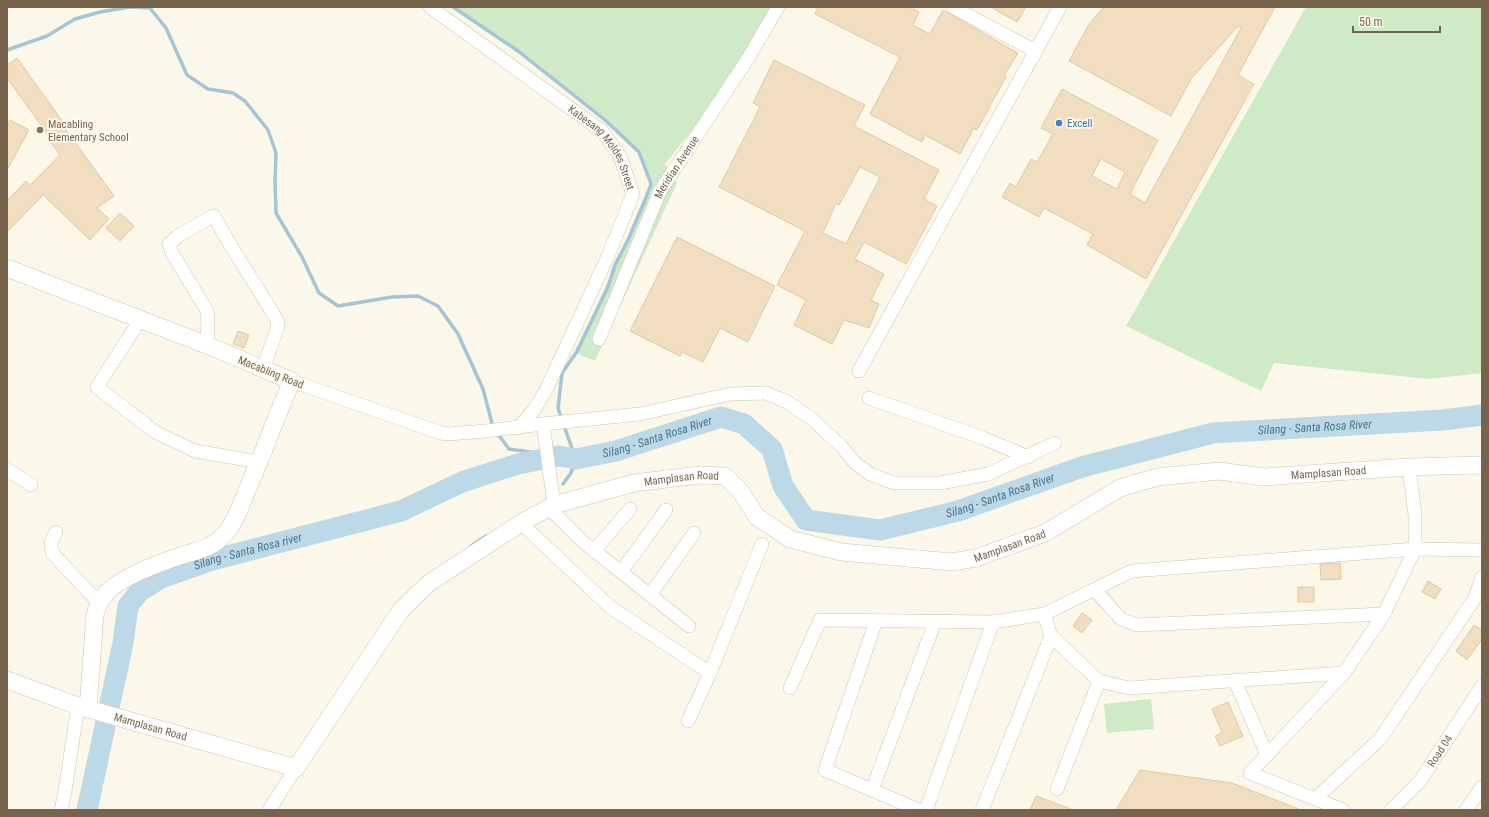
<svg xmlns="http://www.w3.org/2000/svg" width="1489" height="817" viewBox="0 0 1489 817" font-family="'Roboto Condensed',sans-serif">
	<rect width="100%" height="100%" fill="#fcf8e9"/>
	<g fill="#ceeac7">
		<polygon points="453,7 778,7 750,58 665,164 677,183 595,361 576,353 651,184 639,152 605,120 518,51"/>
		<polygon points="1306,7 1482,7 1482,373 1428,379 1274,363 1261,391 1126,326"/>
		<polygon points="1151,699 1154,729 1107,733 1104,704"/>
	</g>
	<g fill="none" stroke-linecap="round" stroke-linejoin="round">
		<g stroke="#a3c5d7" stroke-width="3.5">
			<polyline points="453,7 518,51 605,120 639,152 651,184 645,200 628,240 615,265 608,287 576,353 562,373 558,408 561,417"/>
			<polyline points="7,50 47,36 75,19 100,12 130,7 150,8 166,28 187,75 208,89 233,93 245,101 268,130 276,153 275,182 276,213 302,257 319,293 338,306 392,297 418,296 438,306 458,334 483,389 492,423"/>
			<polyline points="498,434 509,449 544,454"/>
			<polyline points="550,455 576,459"/>
			<polyline points="563,484 571,473 576,459 564,426"/>
			<polyline points="471,546 486,536"/>
		</g>
		<path stroke="#bdd8e6" stroke-width="21" id="s1" d="M87,810L123,643L128,606L139,592L161,578L212,560L401,511L462,482L518,464L559,456L576,459L616,451L721,417L744,424L772,449L783,486L806,520L880,530L958,511L1082,467L1213,433L1443,420L1482,415"/>
	</g>
	<g fill="#f1dec1" stroke="#e3c8a2" fill-rule="evenodd">
		<polygon points="818,7 909,7 919,12 913,25 930,34 943,10 1018,53 1004,76 1006,77 977,130 974,128 960,154 925,135 922,142 870,114 900,57 815,14"/>
		<polygon points="991,7 1026,7 1017,22"/>
		<path d="M1104,7H1275L1238,75L1254,84L1146,279L1087,245L1093,234L1044,208L1039,217L1002,197L1010,183L1016,187L1031,159L1037,162L1053,134L1041,128L1062,89L1158,140L1130,194L1145,203L1241,28L1238,26L1191,79L1171,116L1069,61L1089,24ZM1101,159L1125,172L1117,189L1092,176Z"/>
		<polygon points="17,58 63,122 61,123 114,196 97,208 109,219 90,240 43,195 7,232 7,201 26,181 30,185 60,155 49,140 53,142 7,78 7,65"/>
		<path d="M774,60L865,105L854,126L939,170L924,199L937,206L906,264L864,242L855,259L884,274L871,300L879,304L869,328L844,320L832,344L794,325L806,300L777,285L805,231L719,187L760,107L753,103ZM860,167L880,177L846,244L823,233L836,203L839,205Z"/>
		<polygon points="10,120 29,130 7,170 7,126"/>
		<polygon points="120,213 134,226 120,241 106,228"/>
		<polygon points="677,237 775,286 748,342 720,328 703,362 682,352 680,356 630,331"/>
		<polygon points="238,331 249,335 244,348 233,344"/>
		<polygon points="1340,563 1341,579 1321,580 1320,564"/>
		<polygon points="1428,581 1441,589 1435,599 1422,592"/>
		<rect x="1298" y="587" width="16" height="15"/>
		<polygon points="1082,613 1092,620 1082,633 1073,626"/>
		<polygon points="1474,625 1482,630 1482,639 1467,660 1456,651"/>
		<polygon points="1228,702 1243,736 1220,746 1215,736 1222,733 1212,709"/>
		<polygon points="1140,770 1232,783 1301,810 1116,810"/>
		<polygon points="1036,796 1071,809 1071,810 1030,810"/>
	</g>
	<g fill="none" stroke-linecap="round" stroke-linejoin="round">
		<defs>
			<g id="minor">
				<path id="s2" d="M430,7L602,131L620,156L633,194L609,254L546,390L534,410L518,428"/>
				<polyline points="953,7 1035,51"/>
				<polyline points="140,320 97,387 155,432 195,451 260,462"/>
				<path id="s3" d="M599,339L660,191L749,57L778,7"/>
				<polyline points="207,345 208,321 207,311 172,253 169,244 178,236 211,217 214,216 228,241 277,320 278,326 263,369"/>
				<polyline points="859,371 1060,7"/>
				<polyline points="292,381 441,433 448,434 486,431 543,424 640,414 730,394 766,393 787,402 812,419 842,447 855,463 870,474 894,483 940,483 988,474 1055,443"/>
				<polyline points="869,398 983,438 1028,457"/>
				<polyline points="543,424 554,505"/>
				<polyline points="7,469 31,485"/>
				<polyline points="549,508 582,541 689,626"/>
				<polyline points="521,523 610,607 710,673 688,721"/>
				<path d="M56,532C51,541 49,545 53,554L99,603"/>
				<polyline points="594,551 630,509"/>
				<polyline points="621,572 666,510"/>
				<polyline points="1095,590 1121,619 1137,625 1384,614"/>
				<polyline points="650,595 694,533"/>
				<polyline points="876,621 825,770 919,810"/>
				<polyline points="1051,636 1099,681 1129,688 1344,673"/>
				<polyline points="710,673 762,544"/>
				<polyline points="1235,681 1267,755"/>
				<polyline points="790,688 820,620 993,622 1044,614 1132,571 1415,549 1482,550"/>
				<polyline points="1057,789 1099,681"/>
				<polyline points="872,790 935,622"/>
				<polyline points="1315,799 1380,739 1475,598 1482,577"/>
				<polyline points="61,810 64,797 78,706"/>
				<polyline points="269,810 296,768"/>
				<polyline points="926,810 993,622"/>
				<polyline points="982,810 1051,636 1044,614"/>
				<polyline points="1343,810 1250,773 1344,673 1384,614 1415,549 1415,515 1409,467"/>
				<path id="s4" d="M1391,810L1420,781L1482,686"/>
				<polyline points="1466,810 1482,787"/>
			</g>
			<g id="tertiary">
				<path d="M7,268L207,345L292,381C276,416 264,452 248,488C240,507 234,529 216,542C207,549 193,552 183,555C162,562 117,578 105,595C100,600 98,607 95,614L88,709"/>
				<path id="s5" d="M7,680L78,706L296,768L401,610L429,583L521,523L554,505L634,483L699,475L725,476L741,492L757,517L790,539L841,552L952,562L976,558L1045,533L1120,488L1157,477L1219,471L1264,477L1409,467L1482,465"/>
			</g>
		</defs>
		<use href="#minor" stroke="#cec3af" stroke-width="14"/>
		<use href="#tertiary" stroke="#cec3af" stroke-width="18"/>
		<use href="#minor" stroke="#fff" stroke-width="13"/>
		<use href="#tertiary" stroke="#fff" stroke-width="17"/>
	</g>
	<circle fill="#3f7fe0" stroke="#fffcef" stroke-width="1.5" cx="1059" cy="123" r="4"/>
	<circle fill="#8d6e63" stroke="#fffcef" stroke-width="1.5" cx="40" cy="130" r="4"/>
	<g text-anchor="middle" stroke-width="3.5" stroke-linejoin="round" paint-order="stroke">
		<g font-size="11" fill="#366cbe" stroke="#fffcef" text-anchor="start">
			<text x="1067" y="127">Excell</text>
		</g>
		<g font-size="11" fill="#785e54" stroke="#fffcef" text-anchor="start">
			<text x="48" y="128">Macabling<tspan x="48" dy="13">Elementary School</tspan></text>
		</g>
		<g font-size="11" fill="#76644d" stroke="#fffcef">
			<text dy="4" stroke="none"><textPath href="#s2" startOffset="225">Kabesang Moldes Street</textPath></text>
			<text dy="4" stroke="none"><textPath href="#s3" startOffset="189">Meridian Avenue</textPath></text>
			<text transform="translate(271 372) rotate(22)" y="4">Macabling Road</text>
			<text dy="4" stroke="none"><textPath href="#s5" startOffset="1505">Mamplasan Road</textPath></text>
			<text dy="4" stroke="none"><textPath href="#s5" startOffset="809">Mamplasan Road</textPath></text>
			<text dy="4" stroke="none"><textPath href="#s5" startOffset="1169">Mamplasan Road</textPath></text>
			<text dy="4" stroke="none"><textPath href="#s5" startOffset="151">Mamplasan Road</textPath></text>
			<text dy="4" stroke="none"><textPath href="#s4" startOffset="77">Road 04</textPath></text>
		</g>
		<g font-size="12" font-style="italic" fill="#4a7690" stroke="#fffcef">
			<text dy="4" stroke="none"><textPath href="#s1" startOffset="1503">Silang - Santa Rosa River</textPath></text>
			<text dy="4" stroke="none"><textPath href="#s1" startOffset="771">Silang - Santa Rosa River</textPath></text>
			<text dy="4" stroke="none"><textPath href="#s1" startOffset="1179">Silang - Santa Rosa River</textPath></text>
			<text dy="4" stroke="none"><textPath href="#s1" startOffset="343">Silang - Santa Rosa river</textPath></text>
		</g>
	</g>
	<rect width="1489" height="817" fill="none" stroke="#76644d" stroke-width="16"/>
	<path d="M1353 26v6h87v-6" fill="none" stroke="#76644d" stroke-width="2"/>
	<text x="1359" y="26" font-size="12" fill="#76644d" stroke="#fffcef" stroke-width="3" paint-order="stroke">50 m</text>
</svg>
